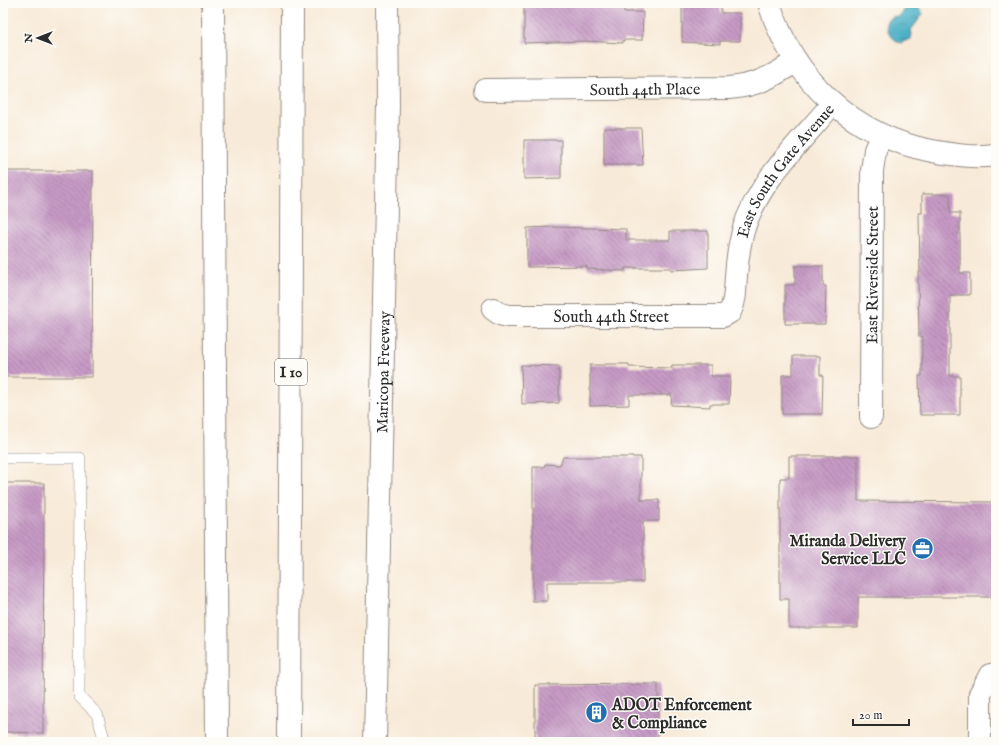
<svg xmlns="http://www.w3.org/2000/svg" width="999" height="745" viewBox="0 0 999 745" font-family="'IM FELL English',serif">
	<defs>
		<pattern id="water-ripples" width="26" height="14" patternUnits="userSpaceOnUse"><rect width="26" height="14" fill="#46aec5"/><path d="M2 4q2-2 4 0t4 0M15 11q2-2 4 0t4 0" fill="none" stroke="#3b8ea0"/></pattern>
		<pattern id="building-back-hatch" width="6" height="6" patternUnits="userSpaceOnUse"><rect width="6" height="6" fill="#c69ac5"/><path d="M-1 5l2 2M0 0l6 6M5-1l2 2" fill="none" stroke="#a17ea0"/></pattern>
	</defs>
	<rect width="100%" height="100%" fill="#fdfcf7"/>
	<filter id="ink" filterUnits="userSpaceOnUse"><feTurbulence type="fractalNoise" baseFrequency=".025" numOctaves="2"/><feDisplacementMap in="SourceGraphic" scale="8" xChannelSelector="R" yChannelSelector="G"/><feConvolveMatrix kernelMatrix="1 2 1 2 8 2 1 2 1" color-interpolation-filters="sRGB"/></filter>
	<filter id="wash" filterUnits="userSpaceOnUse"><feTurbulence type="fractalNoise" baseFrequency=".012" numOctaves="4" result="noise"/><feDisplacementMap in="SourceGraphic" scale="16" xChannelSelector="R" yChannelSelector="G"/><feGaussianBlur stdDeviation="0.9" result="paint"/><feColorMatrix in="noise" values="0 0 0 0 0 0 0 0 0 0 0 0 0 0 0 0 0 1.4 0 .05"/><feComposite in="paint" operator="in"/></filter>
	<g filter="url(#wash)">
		<rect width="100%" height="100%" fill="#f8ead8"/>
		<path fill="url(#water-ripples)" stroke="#386c78" d="M909,5L918,6L923,14L911,30L912,34L911,39L900,43C889,36 886,32 887,20L894,16L897,18Z"/>
		<g id="blocks">
			<g fill="url(#building-back-hatch)">
				<polygon points="524,3 624,3 624,12 643,12 642,40 623,40 623,43 584,41 524,43"/>
				<polygon points="682,3 721,3 721,13 740,13 740,41 720,41 720,44 682,42"/>
				<polygon points="604,128 641,128 643,165 604,165"/>
				<polygon points="524,140 561,140 561,178 524,179"/>
				<polygon points="3,171 93,171 92,377 3,377"/>
				<polygon points="922,194 950,194 950,213 960,213 960,273 970,273 970,295 950,295 950,376 960,376 960,415 920,415 919,376 922,376 922,336 919,336 918,273 920,273 919,213 922,213"/>
				<polygon points="552,227 626,229 626,240 670,240 670,231 708,231 708,268 671,270 671,268 625,268 625,271 587,269 587,266 527,267 527,228"/>
				<polygon points="795,266 823,266 823,286 826,286 825,324 785,324 785,285 795,285"/>
				<polygon points="793,356 820,356 820,375 823,375 822,414 782,414 782,375 793,375"/>
				<polygon points="605,364 629,364 629,367 672,368 672,365 711,365 711,376 730,376 729,404 710,404 710,407 671,405 672,395 629,395 629,405 590,406 590,365 605,365"/>
				<polygon points="521,365 559,366 559,403 522,404"/>
				<polygon points="789,456 858,456 858,501 996,502 996,597 858,597 858,628 789,628 789,599 780,599 780,478 789,478"/>
				<polygon points="563,457 641,457 641,500 659,500 659,521 643,521 643,582 547,582 547,601 533,601 533,467 544,467 545,464 560,465"/>
				<polygon points="3,483 44,483 43,733 3,732"/>
				<polygon points="658,684 658,742 535,742 535,685"/>
			</g>
		</g>
	</g>
	<g filter="url(#ink)">
		<use href="#blocks" fill-opacity="0" stroke="#928a82" stroke-width="1"/>
		<g fill="none" stroke-linecap="round" stroke-linejoin="round">
			<defs>
				<polyline id="service" points="3,458 80,458 79,696 97,714 105,742"/>
				<g id="minor">
					<path d="M769,3C793,80 853,136 932,151C954,155 974,158 996,155"/>
					<path id="s1" d="M486,90L729,88C756,86 774,76 796,61"/>
					<path id="s2" d="M493,309L500,314L508,316H723L730,312C736,300 735,289 736,276C737,261 739,246 743,231C758,181 800,143 832,104"/>
					<path id="s3" d="M871,417L872,171L875,150L881,136"/>
					<polyline points="980,742 980,694 990,675 996,674"/>
				</g>
				<g id="motorway">
					<polyline points="213,3 217,742"/>
					<polyline points="289,742 292,3"/>
					<path id="s4" d="M375,742L388,105L387,3"/>
				</g>
			</defs>
			<use href="#service" stroke="#928a82" stroke-width="12"/>
			<use href="#minor" stroke="#928a82" stroke-width="24"/>
			<use href="#motorway" stroke="#928a82" stroke-width="24"/>
			<use href="#service" stroke="#fff" stroke-width="11"/>
			<use href="#minor" stroke="#fff" stroke-width="22"/>
			<use href="#motorway" stroke="#fff" stroke-width="22"/>
		</g>
	</g>
	<defs>
		<symbol id="office-disc" viewBox="-11 -11 22 22"><circle r="9.5" fill="#1f6fb2" stroke="#fdfcf7"/><path d="M-6-3h4V-5.5h4V-3h4V5H-6ZM-1-4.5V-3h2v-1.5ZM-6 0V1H6V0Z" fill="#fff"/></symbol>
		<symbol id="building-disc" viewBox="-11 -11 22 22"><circle r="9.5" fill="#1f6fb2" stroke="#fdfcf7"/><path d="M-4-6H4V6H1V3H-1V6H-4ZM-2.5-4.3h1.7v1.8h-1.7ZM.8-4.3h1.7v1.8H.8ZM-2.5-1h1.7V.8h-1.7ZM.8-1h1.7V.8H.8Z" fill="#fff"/></symbol>
	</defs>
	<g fill-rule="evenodd">
		<use href="#office-disc" x="910" y="536" width="25" height="25"/>
		<use href="#building-disc" x="584" y="700" width="25" height="25"/>
	</g>
	<g text-anchor="middle" stroke-width="3" stroke-linejoin="round" paint-order="stroke">
		<rect fill="#fdfcf7" stroke="#6a6a68" stroke-width="1" x="275" y="359" width="32" height="26" rx="3"/>
		<g font-size="15" font-weight="bold" fill="#2b2b2b">
			<text x="291" y="377">I 10</text>
		</g>
		<g font-size="16" fill="#2b2b2b" stroke="#fdfcf7">
			<text dy="6" stroke="none"><textPath href="#s1" startOffset="159">South 44th Place</textPath></text>
			<text dy="6" stroke="none"><textPath href="#s2" startOffset="396">East South Gate Avenue</textPath></text>
			<text dy="6" stroke="none"><textPath href="#s3" startOffset="142">East Riverside Street</textPath></text>
			<text dy="6" stroke="none"><textPath href="#s2" startOffset="120">South 44th Street</textPath></text>
			<text dy="6" stroke="none"><textPath href="#s4" startOffset="370">Maricopa Freeway</textPath></text>
		</g>
		<g font-size="16" font-weight="bold" fill="#2b2b2b" stroke="#fdfcf7" text-anchor="end">
			<text x="906" y="546">Miranda Delivery<tspan x="906" dy="18">Service LLC</tspan></text>
			<text x="612" y="710" text-anchor="start">ADOT Enforcement<tspan x="612" dy="18">&amp; Compliance</tspan></text>
		</g>
	</g>
	<rect width="999" height="745" fill="none" stroke="#fdfcf7" stroke-width="16"/>
	<g transform="translate(38 38) rotate(270)" stroke="#fdfcf7" stroke-width="3" paint-order="stroke">
	<path d="M0-3L7 15L0 10L-7 15Z" fill="#2b2b2b"/>
	<text y="-6" font-size="11" font-weight="bold" text-anchor="middle" fill="#2b2b2b">N</text>
	</g>
	<path d="M853 719v6h56v-6" fill="none" stroke="#2b2b2b" stroke-width="2"/>
	<text x="859" y="719" font-size="12" fill="#2b2b2b" stroke="#fdfcf7" stroke-width="3" paint-order="stroke">20 m</text>
</svg>
